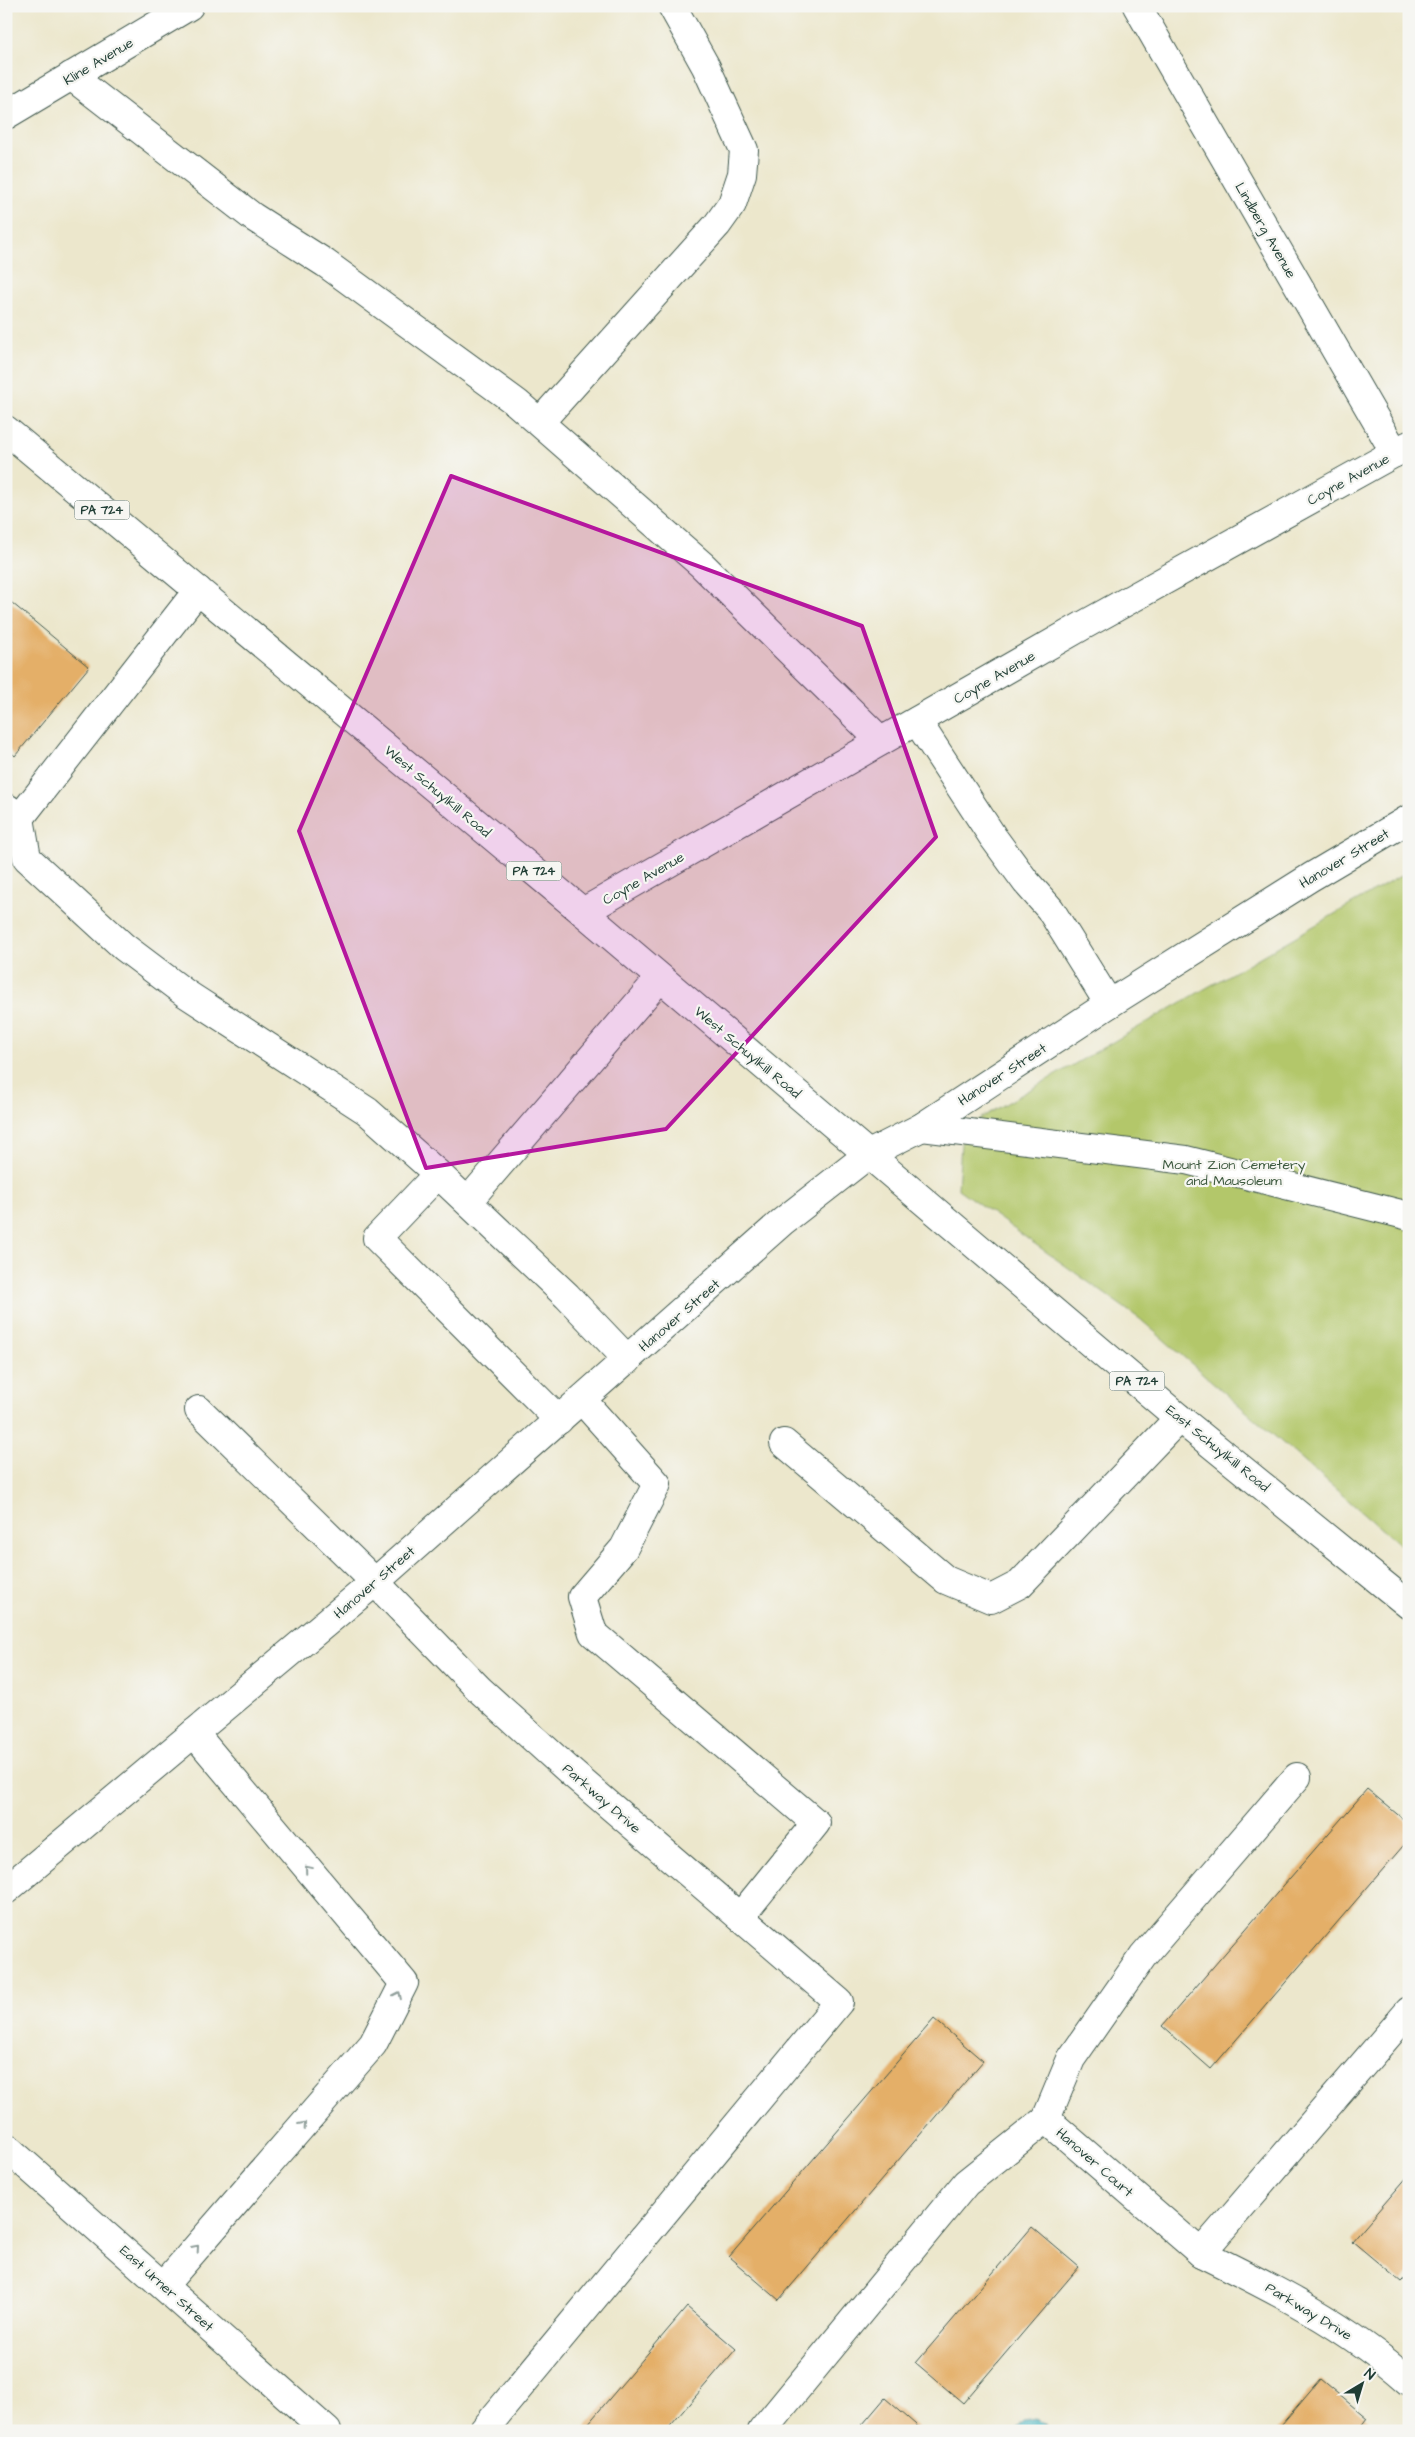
<svg xmlns="http://www.w3.org/2000/svg" width="1415" height="2437" viewBox="0 0 1415 2437" font-family="'Architects Daughter',sans-serif">
	<rect width="100%" height="100%" fill="#f6f6f2"/>
	<filter id="ink" filterUnits="userSpaceOnUse"><feTurbulence type="fractalNoise" baseFrequency=".02" numOctaves="2"/><feDisplacementMap in="SourceGraphic" scale="10" xChannelSelector="R" yChannelSelector="G"/><feConvolveMatrix kernelMatrix="1 2 1 2 8 2 1 2 1" color-interpolation-filters="sRGB"/></filter>
	<filter id="wash" filterUnits="userSpaceOnUse"><feTurbulence type="fractalNoise" baseFrequency=".0096" numOctaves="4" result="noise"/><feDisplacementMap in="SourceGraphic" scale="20" xChannelSelector="R" yChannelSelector="G"/><feGaussianBlur stdDeviation="1.12" result="paint"/><feColorMatrix in="noise" values="0 0 0 0 0 0 0 0 0 0 0 0 0 0 0 0 0 1.4 0 .05"/><feComposite in="paint" operator="in"/></filter>
	<g filter="url(#wash)">
		<rect width="100%" height="100%" fill="#ece7cc"/>
		<polygon fill="#b3c76b" stroke="#698250" points="1409,871 1409,1553 1140,1319 958,1189 962,1129"/>
		<polygon fill="#45b4bf" stroke="#32787a" points="1035,2419 1046,2424 1051,2431 1013,2431 1024,2421"/>
		<g id="blocks">
			<g fill="#e4af67">
				<polygon points="6,598 89,667 15,756 6,748"/>
				<polygon points="1367,1789 1409,1824 1409,1839 1211,2069 1162,2026"/>
				<polygon points="934,2019 983,2061 779,2300 729,2257"/>
				<polygon points="1409,2175 1409,2274 1401,2282 1352,2241"/>
				<polygon points="1032,2227 1079,2267 963,2403 916,2363"/>
				<polygon points="687,2307 736,2349 666,2431 582,2431"/>
				<polygon points="1320,2379 1368,2419 1359,2431 1276,2431"/>
				<polygon points="885,2398 923,2431 857,2431"/>
			</g>
		</g>
	</g>
	<g filter="url(#ink)">
		<use href="#blocks" fill-opacity="0" stroke="#3e564b" stroke-width="1"/>
		<g fill="none" stroke-linecap="round" stroke-linejoin="round">
			<defs>
				<g id="minor">
					<polyline points="1137,6 1395,453"/>
					<polyline points="71,76 253,217 325,263 517,403 702,565 881,741"/>
					<polyline points="6,115 189,6"/>
					<polyline points="540,422 717,225 732,204 742,174 744,150 706,67 672,6"/>
					<polyline points="917,721 993,837 1026,882 1050,909 1109,1004"/>
					<polyline points="7,808 20,818 198,590"/>
					<polyline points="20,818 27,858 124,947 185,993 367,1111 438,1174"/>
					<polyline points="583,912 1084,625 1409,445"/>
					<polyline points="922,1127 1186,1160 1409,1216"/>
					<polyline points="468,1201 660,978"/>
					<polyline points="582,1400 657,1484 624,1548 582,1597 593,1633 816,1823 740,1917"/>
					<polyline points="199,1410 375,1582 480,1690 573,1774 839,2002 483,2431"/>
					<polyline points="559,1420 377,1238 438,1174 567,1296 628,1360"/>
					<polyline points="784,1443 946,1580 991,1599 1020,1584 1179,1418"/>
					<polyline points="1046,2119 1071,2059 1143,1956 1297,1777"/>
					<polyline points="6,2147 327,2431"/>
					<path d="M1201,2253C1276,2290 1346,2325 1409,2381"/>
					<polyline points="164,2285 373,2044 404,1983 194,1733"/>
					<polyline points="762,2431 966,2183 1046,2119 1201,2253 1409,2011"/>
				</g>
				<g id="major">
					<polyline points="6,430 583,912 1179,1418 1409,1605"/>
					<polyline points="6,1890 375,1582 782,1222 869,1154 922,1127 1109,1004 1311,877 1409,819"/>
				</g>
			</defs>
			<use href="#minor" stroke="#3e564b" stroke-width="30"/>
			<use href="#major" stroke="#3e564b" stroke-width="30"/>
			<use href="#minor" stroke="#fff" stroke-width="28"/>
			<use href="#major" stroke="#fff" stroke-width="28"/>
		</g>
		<defs><path id="oneway-chevron" d="M-2-3.5L2.5 0L-2 3.5" fill="none" stroke-width="1.6" stroke-linecap="round" stroke-linejoin="round" transform="scale(1.25)"/></defs>
		<g stroke="#8f9e9a">
			<use href="#oneway-chevron" transform="translate(308 1869) rotate(-130)"/>
			<use href="#oneway-chevron" transform="translate(398 1995) rotate(-64)"/>
			<use href="#oneway-chevron" transform="translate(303 2125) rotate(-49)"/>
			<use href="#oneway-chevron" transform="translate(196 2248) rotate(-49)"/>
		</g>
	</g>
	<path fill="#b5179e" fill-opacity="0.2" stroke="#b5179e" stroke-width="4" stroke-linejoin="round" d="M451,476L862,626L936,837L666,1129L426,1168L299,831Z"/>
	<g text-anchor="middle" stroke-width="4.5" stroke-linejoin="round" paint-order="stroke">
		<g fill="#f6f6f2" stroke="#60746d" stroke-width="1">
			<rect x="74.5" y="500.5" width="55" height="19" rx="4"/>
			<rect x="506.5" y="861.5" width="55" height="19" rx="4"/>
			<rect x="1109.5" y="1371.5" width="55" height="19" rx="4"/>
		</g>
		<g font-size="12" font-weight="bold" fill="#1f3d34">
			<text x="102" y="514">PA 724</text>
			<text x="534" y="875">PA 724</text>
			<text x="1137" y="1385">PA 724</text>
		</g>
		<g font-size="14" fill="#1f3d34" stroke="#f6f6f2">
			<text transform="translate(98 61) rotate(-31)" y="5">Kline Avenue</text>
			<text transform="translate(1266 230) rotate(60)" y="5">Lindberg Avenue</text>
			<text transform="translate(1348 479) rotate(-29)" y="5">Coyne Avenue</text>
			<text transform="translate(994 677) rotate(-30)" y="5">Coyne Avenue</text>
			<text transform="translate(438 791) rotate(40)" y="5">West Schuylkill Road</text>
			<text transform="translate(1344 858) rotate(-31)" y="5">Hanover Street</text>
			<text transform="translate(643 878) rotate(-30)" y="5">Coyne Avenue</text>
			<text transform="translate(748 1052) rotate(40)" y="5">West Schuylkill Road</text>
			<text transform="translate(1002 1074) rotate(-33)" y="5">Hanover Street</text>
			<text transform="translate(679 1315) rotate(-41)" y="5">Hanover Street</text>
			<text transform="translate(1218 1448) rotate(39)" y="5">East Schuylkill Road</text>
			<text transform="translate(374 1582) rotate(-41)" y="5">Hanover Street</text>
			<text transform="translate(602 1798) rotate(41)" y="5">Parkway Drive</text>
			<text transform="translate(1095 2162) rotate(41)" y="5">Hanover Court</text>
			<text transform="translate(167 2288) rotate(42)" y="5">East Urner Street</text>
			<text transform="translate(1309 2311) rotate(31)" y="5">Parkway Drive</text>
		</g>
		<g font-size="14" fill="#3d593f" stroke="#f6f6f2">
			<text x="1234" y="1169">Mount Zion Cemetery<tspan x="1234" dy="16">and Mausoleum</tspan></text>
		</g>
	</g>
	<rect width="1415" height="2437" fill="none" stroke="#f6f6f2" stroke-width="25"/>
	<g transform="translate(1362 2384) rotate(38)" stroke="#f6f6f2" stroke-width="4" paint-order="stroke">
	<path d="M0-4L9 19L0 12L-9 19Z" fill="#1f3d34"/>
	<text y="-8" font-size="14" font-weight="bold" text-anchor="middle" fill="#1f3d34">N</text>
	</g>
</svg>
